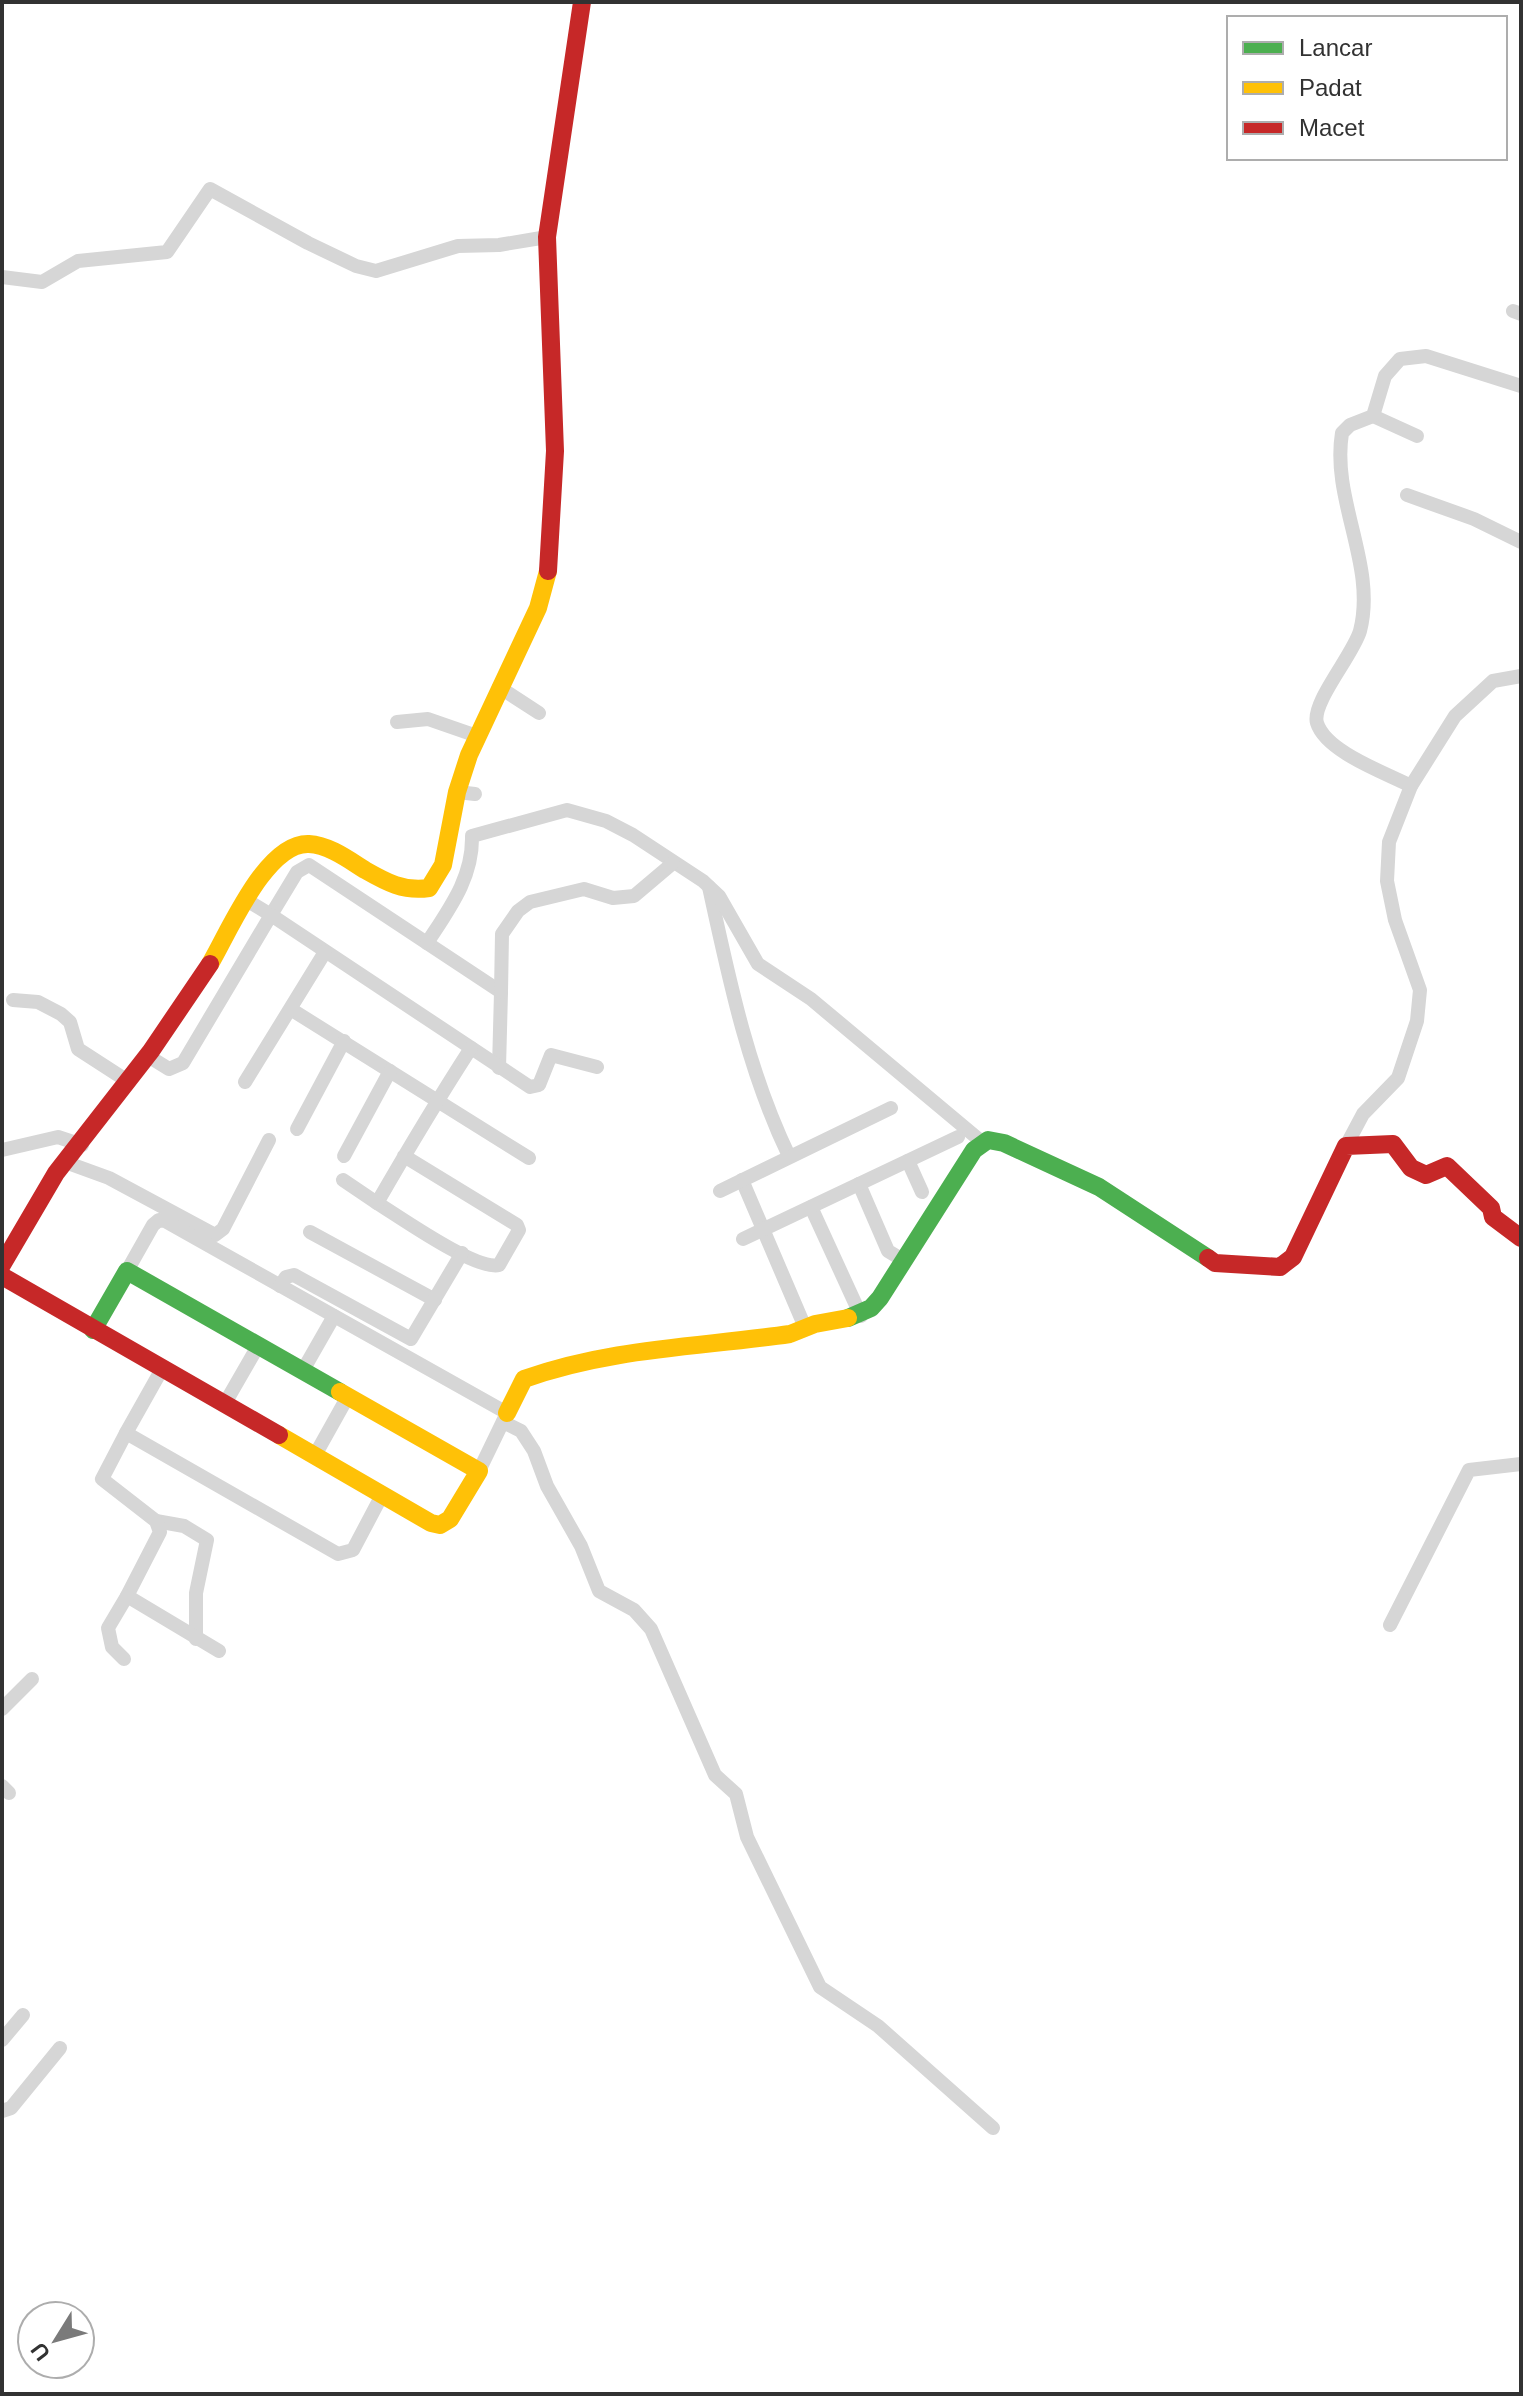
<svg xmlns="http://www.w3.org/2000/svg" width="1523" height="2396" viewBox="0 0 1523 2396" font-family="Helvetica,sans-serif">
	<rect width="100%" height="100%" fill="#fff"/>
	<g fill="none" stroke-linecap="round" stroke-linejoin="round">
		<g stroke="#d6d6d6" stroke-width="14">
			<polyline points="2,277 42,282 78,261 167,252 210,189 308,243 356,266 376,271 458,246 499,245 547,237"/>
			<polyline points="1513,311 1521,314"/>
			<polyline points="1373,416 1417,436"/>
			<polyline points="1407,495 1474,519 1521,542"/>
			<polyline points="499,687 539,713"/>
			<polyline points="397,722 428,719 477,736"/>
			<path d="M1411,786C1386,773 1326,752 1317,723C1311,703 1353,655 1360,631C1377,565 1331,500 1342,433L1350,425L1373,416L1385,376L1400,359L1426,356L1521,386"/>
			<polyline points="457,792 475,794"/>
			<path d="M709,887C729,979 748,1071 789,1156"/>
			<polyline points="248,901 271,915 297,872 309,865 501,992 499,1068"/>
			<path d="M427,943C449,909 473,878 472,836L567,810L606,821L633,835L703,881L719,896L758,964L811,999L982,1142"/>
			<polyline points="501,992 502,934 518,911 530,902 584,889 613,898 634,896 673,863"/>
			<polyline points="13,1000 38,1002 61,1014 70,1022 78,1049 129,1082"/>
			<polyline points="292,1010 529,1158"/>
			<polyline points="148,1056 169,1069 183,1063 271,915 530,1087 539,1085 551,1055 597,1067"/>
			<polyline points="245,1082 325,952"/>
			<polyline points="297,1129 344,1041"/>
			<polyline points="1346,1146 1363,1114 1398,1078 1417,1021 1420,990 1395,920 1387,881 1389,842 1411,786 1455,716 1493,681 1521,676"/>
			<polyline points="2,1150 58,1137 82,1145"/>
			<polyline points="344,1156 390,1071"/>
			<path d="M404,1156L517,1225L519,1230L499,1265C476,1271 400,1217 377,1203C407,1151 438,1099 471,1048"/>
			<polyline points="908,1161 922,1192"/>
			<polyline points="65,1162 109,1178 215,1235 223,1229 269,1140"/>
			<polyline points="343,1180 377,1203"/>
			<polyline points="742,1180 804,1325"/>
			<polyline points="859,1184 888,1251 903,1260"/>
			<polyline points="720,1191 891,1108"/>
			<polyline points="811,1207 861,1316"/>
			<polyline points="310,1232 435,1300"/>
			<polyline points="743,1239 958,1137"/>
			<polyline points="127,1271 153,1225 159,1220 165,1221 507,1413 479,1471"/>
			<polyline points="280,1286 286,1277 294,1275 411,1339 462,1253"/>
			<polyline points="302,1372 334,1316"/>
			<polyline points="224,1405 258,1346"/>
			<polyline points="503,1422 521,1431 534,1451 547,1486 581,1546 599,1591 634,1610 651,1629 715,1775 736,1794 747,1837 820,1987 878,2026 993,2128"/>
			<polyline points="126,1433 162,1369"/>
			<polyline points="314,1457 347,1398"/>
			<polyline points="156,1521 184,1526 207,1540 196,1593 196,1639"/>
			<polyline points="1390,1625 1469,1470 1521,1464"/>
			<polyline points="219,1651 127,1596 160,1532 156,1521 102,1479 126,1433 338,1554 353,1550 382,1495"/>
			<polyline points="124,1659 112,1647 108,1628 127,1596"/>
			<polyline points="2,1709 32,1679"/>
			<polyline points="2,1786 9,1793"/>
			<polyline points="2,2040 23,2015"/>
			<polyline points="2,2111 11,2108 60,2048"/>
		</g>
		<g stroke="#4caf50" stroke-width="18">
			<polyline points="848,1318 871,1308 880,1298 974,1150 988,1140 1004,1143 1099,1187 1208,1258"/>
			<polyline points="93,1330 127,1271 340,1392"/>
		</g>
		<g stroke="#ffc107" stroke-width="18">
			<path d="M210,964C229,932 266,842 309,844C329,845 349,860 365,870C386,882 404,892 429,888L443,865L457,792L469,755L538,608L548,571"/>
			<path d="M507,1413L524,1379C610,1348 700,1347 790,1334L815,1324L848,1318"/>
			<polyline points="279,1435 431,1523 440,1525 450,1519 479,1471 340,1392"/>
		</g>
		<g stroke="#c62828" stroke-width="18">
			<polyline points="548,571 555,451 547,237 582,2"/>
			<polyline points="1208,1258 1215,1263 1280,1267 1293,1257 1346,1146 1393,1144 1411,1168 1426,1175 1447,1166 1491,1208 1493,1217 1521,1238"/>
			<polyline points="2,1265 56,1173 151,1051 210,964"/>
			<polyline points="2,1276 279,1435"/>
		</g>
	</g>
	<rect width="1523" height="2396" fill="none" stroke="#323232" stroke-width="8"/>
	<rect x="1227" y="16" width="280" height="144" fill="#ffffff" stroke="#adadad" stroke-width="2"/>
	<rect x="1243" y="42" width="40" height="12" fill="#4caf50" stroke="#adadad" stroke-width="2"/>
	<text x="1299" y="56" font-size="24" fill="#323232">Lancar</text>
	<rect x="1243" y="82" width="40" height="12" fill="#ffc107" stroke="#adadad" stroke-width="2"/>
	<text x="1299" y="96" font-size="24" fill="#323232">Padat</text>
	<rect x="1243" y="122" width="40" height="12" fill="#c62828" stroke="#adadad" stroke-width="2"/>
	<text x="1299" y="136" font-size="24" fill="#323232">Macet</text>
	<g transform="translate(56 2340) rotate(233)"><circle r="38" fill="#ffffff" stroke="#adadad" stroke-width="2"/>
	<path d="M0-6L14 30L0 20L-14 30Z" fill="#7a7a7a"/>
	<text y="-12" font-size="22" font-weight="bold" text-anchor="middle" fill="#323232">U</text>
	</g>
</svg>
